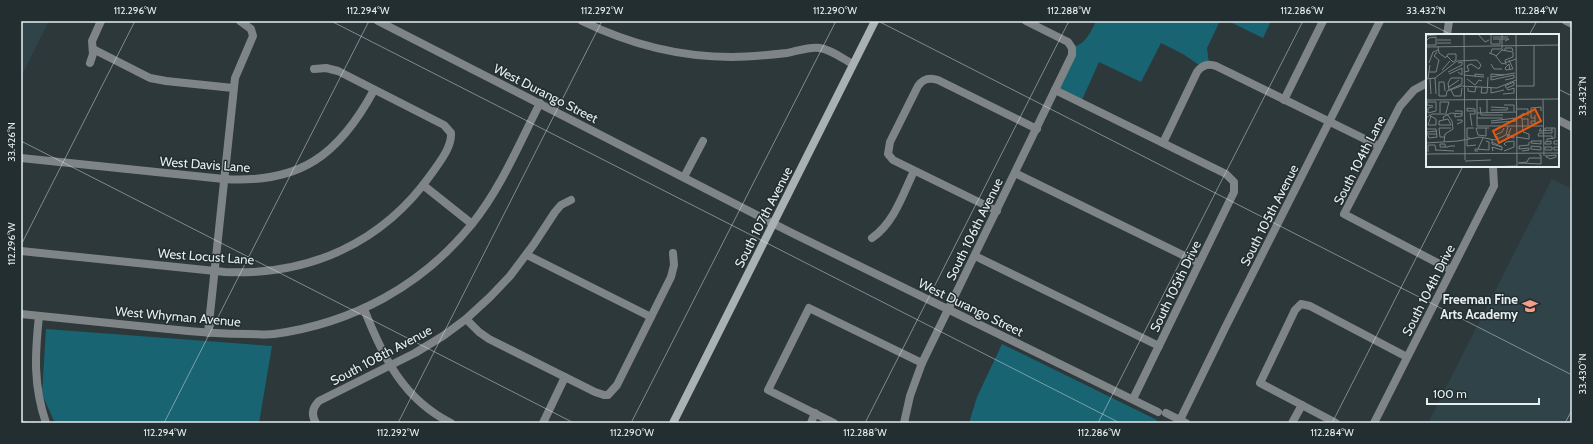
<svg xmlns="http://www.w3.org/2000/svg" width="1593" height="444" viewBox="0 0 1593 444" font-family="Cabin,sans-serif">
	<rect width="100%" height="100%" fill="#2d383b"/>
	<g fill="#304348">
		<polygon points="21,21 49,21 21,77"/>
		<polygon points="1552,179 1572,189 1572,423 1428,423"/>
	</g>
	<g fill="#196472">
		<path d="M1096,21H1220L1207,48L1209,64L1202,67L1183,54L1161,43L1141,82L1099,62L1081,102L1055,90L1072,48C1087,42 1089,35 1096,21Z"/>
		<polygon points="1228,21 1271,21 1263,38"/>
		<polygon points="46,329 272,346 259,423 55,423 42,394"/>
		<polygon points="1002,344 1157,420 1156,423 969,423 977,397"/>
	</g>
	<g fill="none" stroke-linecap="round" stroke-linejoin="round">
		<g stroke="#7f8586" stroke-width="8">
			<path d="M582,21C629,44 680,57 732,57C751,57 769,55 787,53C798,51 810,46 820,48C832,50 843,59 853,64"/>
			<polyline points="1566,21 1572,24"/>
			<polyline points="1447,35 1449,21"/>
			<polyline points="93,49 150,78 166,81 233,88"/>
			<polyline points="90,63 93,54 92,41 101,21"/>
			<polyline points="1427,83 1414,90 1400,106 1344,214 1451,270"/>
			<polyline points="1055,90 1226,174 1234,182 1234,192 1133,399"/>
			<polyline points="1284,100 1323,21"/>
			<polyline points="1558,120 1572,127"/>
			<path d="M1163,143L1197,72C1202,65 1208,63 1216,66L1379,146"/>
			<path d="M21,158L224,179C300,184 339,155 374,90"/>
			<polyline points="1015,173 1199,263"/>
			<polyline points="684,177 703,141"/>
			<polyline points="423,185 472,224"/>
			<path d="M997,211L893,160L888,154L890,142L918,86C923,79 929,77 938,80L1037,129"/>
			<path d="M872,238C894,223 903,194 914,171"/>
			<path d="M21,251L225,272C309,276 383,243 432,173C439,163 452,147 451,133L444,125L338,71L326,68L314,69"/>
			<polyline points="527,255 651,317"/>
			<polyline points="975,256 1159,346"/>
			<path d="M364,309C383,357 403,399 451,423"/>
			<polyline points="466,319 479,332 489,339 595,392 604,395 608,395 617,385 671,277 674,265 673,253"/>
			<polyline points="208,333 235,78 253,36 251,29 240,21"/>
			<polyline points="1166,413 1186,423"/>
			<polyline points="1180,420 1225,328 1380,21"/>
			<path d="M316,423C311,415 312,408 319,401L415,353L443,336L466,319L490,297L510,276L534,244L555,212L561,205L571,200"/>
			<polyline points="543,423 565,377"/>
			<polyline points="811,423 815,413"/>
			<polyline points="834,423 768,390 809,308 922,363"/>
			<polyline points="904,423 910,396 922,363 1072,55 1072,48 1068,42 1026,21"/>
			<polyline points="1292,423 1302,405"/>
			<polyline points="1336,423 1260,383 1295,310 1301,304 1310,306 1407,357"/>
			<polyline points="1374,423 1494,186 1493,167"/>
		</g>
		<g stroke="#7f8586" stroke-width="8">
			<polyline points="378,21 792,233 1158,412"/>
			<path d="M21,314C70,319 119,324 168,329C195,332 222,334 249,334C257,334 266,335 274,334C353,323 422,286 472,224C501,188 519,144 540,103"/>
			<path d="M39,316C35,354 33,385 46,423"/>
		</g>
		<polyline stroke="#a9b1b3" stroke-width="8" points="673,423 875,21"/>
	</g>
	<path fill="none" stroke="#e7eef0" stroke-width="1" stroke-opacity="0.45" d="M331,21L1120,423M878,21L1572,375M1424,21L1452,35M1529,35L1537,21M1558,89L1572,96M21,141L574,423M21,245L135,21M21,420L27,423M164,423L369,21M398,423L602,21M631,423L836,21M865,423L1069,21M1098,423L1303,21M1332,423L1463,166M1565,423L1572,410"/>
	<defs>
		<symbol id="school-bare" viewBox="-9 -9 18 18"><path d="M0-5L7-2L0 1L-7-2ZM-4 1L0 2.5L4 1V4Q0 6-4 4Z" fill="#f49e8a" stroke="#232e30" stroke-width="2.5" paint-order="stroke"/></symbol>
	</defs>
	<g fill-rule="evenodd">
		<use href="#school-bare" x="1519" y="295" width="22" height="22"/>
	</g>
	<g text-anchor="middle" stroke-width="3" stroke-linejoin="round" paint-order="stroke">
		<g font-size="13" fill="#e7eef0" stroke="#232e30">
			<text transform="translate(546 93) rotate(27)" y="5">West Durango Street</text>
			<text transform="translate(1359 160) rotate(-63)" y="5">South 104th Lane</text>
			<text transform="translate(205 164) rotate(4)" y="5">West Davis Lane</text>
			<text transform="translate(1269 215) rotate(-63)" y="5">South 105th Avenue</text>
			<text transform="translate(763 217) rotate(-63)" y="5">South 107th Avenue</text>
			<text transform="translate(974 229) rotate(-64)" y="5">South 106th Avenue</text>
			<text transform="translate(206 256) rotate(4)" y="5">West Locust Lane</text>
			<text transform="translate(1175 286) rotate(-64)" y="5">South 105th Drive</text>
			<text transform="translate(1428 290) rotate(-63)" y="5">South 104th Drive</text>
			<text transform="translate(971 307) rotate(26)" y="5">West Durango Street</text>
			<text transform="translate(178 316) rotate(5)" y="5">West Whyman Avenue</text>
			<text transform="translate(381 355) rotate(-28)" y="5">South 108th Avenue</text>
		</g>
		<g font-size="13" font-weight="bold" fill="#e7eef0" stroke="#232e30" text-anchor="end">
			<text x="1518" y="304">Freeman Fine<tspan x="1518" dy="15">Arts Academy</tspan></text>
		</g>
	</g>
	<g transform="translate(1426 34)">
		<rect width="133" height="133" fill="#2d383b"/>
		<path fill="none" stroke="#778183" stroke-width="1" d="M38,0L39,126M52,0L59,8L63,6M65,0V10H74V5M90,0L91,133M0,2L16,0M67,3H82M67,5H83L79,7M11,6H25M0,7L3,4L10,3V11H0M11,9H25M0,13L133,11M12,13L13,19L20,24M76,16L87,18V23L79,26L80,31M79,17V14H86L87,17M63,19L69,21L76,30L90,25M65,19L66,15H75M70,22L76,16V0M19,24L21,22L22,20H30V26L27,28L21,22M83,26L87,35H86L80,36L79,34L83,30L84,36M3,29L7,18L12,16M45,30L53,35L55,31L51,26M65,30L68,35H76M16,36L24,27M3,38H10L13,26L8,22L11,18M22,38L36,31V28L32,29M38,38L43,37L41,32L45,30M23,40L36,34V41L32,38M38,41L58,43M78,41L65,40V46L88,41V44L79,46M49,43V40L58,41M65,43L89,39M2,44L4,31M9,44L10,60M25,44H36V50L23,56L22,49ZM0,45L9,44L31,27L51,26M4,45L5,60M41,45L49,51L53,46L56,47M90,52H108V11M23,53L33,46M56,53L55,59H61L62,43M42,54V57L49,58L50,52M65,54V59L78,56M25,56L28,62H35L36,54M19,57L18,48H13V62H20L21,57M21,57L35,52L71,54L90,46M77,60L88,59V54L82,56L79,52L88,48V51L81,54M61,65V79M117,65L118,122M0,66L133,65M78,71H88V77M7,73L2,74V79L10,77V68H1V71L7,72M54,73L55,81H77M65,73L82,74L81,76H65M90,75H102V82M14,79V68H23L20,79M44,79L46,92M51,79L90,78M98,79L92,83L96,84L97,98L103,100M29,80V83L36,82V77H29M45,80H49V75L41,74V77H49M3,81L10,85V91H2L5,82M109,81V90H105V87H109M0,84L6,80H21L26,87L27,95L19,100L18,108M51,84H77M109,84H105V74L115,73V77M22,85L25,91H13V87ZM96,85H102V92M18,86L17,83L25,79L36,80M65,87L90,84M65,89L90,87M31,90L36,88V86H31M51,92H103M51,92V65M103,92H117M60,94V102L52,101L50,94H63M115,94L113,97L126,96M126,94V99H113L112,102H126V105M1,95H10L11,103L3,104L2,101M11,97L1,98V100H11M119,97V94H129V104L121,105V107M81,100L83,102H88V104L81,103L82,101H83V99L85,94M18,103H14L13,94H25M72,103H69V101L76,98L78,94M90,103L103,105V100M44,104H41V94H48M41,106V112L50,111M66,106V110L76,113M115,106V110L105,109V107H115M125,107V110H119V108ZM133,107H128V110H133M66,108L76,113V116L66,113L67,117M0,109L32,107L54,103L69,106L80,101L82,92M105,112L115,113V116L105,115ZM19,113V110H14V113H21L24,112H29M119,113H126V116H119ZM133,113H128V116H133M52,115L57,104M93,115L103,114V116L96,117M93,115V112L103,111V108M10,116L28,117M52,117H49V115L63,116V108L60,107M78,117L88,113V107L80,108L78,110L80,112M2,118V111H9L10,117M0,120L133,119M120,121V123H121L124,125L130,123V121L120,122M39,127L65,126M92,129L101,128L103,124H115M93,129L115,130V121H113M58,133L91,132"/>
		<path fill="#e8590c" fill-opacity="0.15" stroke="#e8590c" stroke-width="2" d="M109,75L115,87L73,109L67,97Z"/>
		<rect width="133" height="133" fill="none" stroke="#e7eef0" stroke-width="2"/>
	</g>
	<rect width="1593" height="444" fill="none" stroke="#232e30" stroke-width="44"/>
	<path d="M1427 398v6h112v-6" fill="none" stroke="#e7eef0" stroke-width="2"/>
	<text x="1433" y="398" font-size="12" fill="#e7eef0" stroke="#232e30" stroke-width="3" paint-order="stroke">100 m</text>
	<rect x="22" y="22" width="1549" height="400" fill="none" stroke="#e7eef0" stroke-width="1.5"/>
	<g font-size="10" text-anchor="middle" fill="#e7eef0">
		<text x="135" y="14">112.296°W</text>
		<text x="368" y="14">112.294°W</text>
		<text x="602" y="14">112.292°W</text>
		<text x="835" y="14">112.290°W</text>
		<text x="1069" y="14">112.288°W</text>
		<text x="1302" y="14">112.286°W</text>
		<text x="1426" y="14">33.432°N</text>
		<text x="1536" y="14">112.284°W</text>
		<text transform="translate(1582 96) rotate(-90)" y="4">33.432°N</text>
		<text transform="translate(11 142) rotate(-90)" y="4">33.426°N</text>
		<text transform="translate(11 244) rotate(-90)" y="4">112.296°W</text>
		<text transform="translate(1582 374) rotate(-90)" y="4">33.430°N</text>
		<text x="165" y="436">112.294°W</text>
		<text x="398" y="436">112.292°W</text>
		<text x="632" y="436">112.290°W</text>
		<text x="865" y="436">112.288°W</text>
		<text x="1099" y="436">112.286°W</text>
		<text x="1332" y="436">112.284°W</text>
	</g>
</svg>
